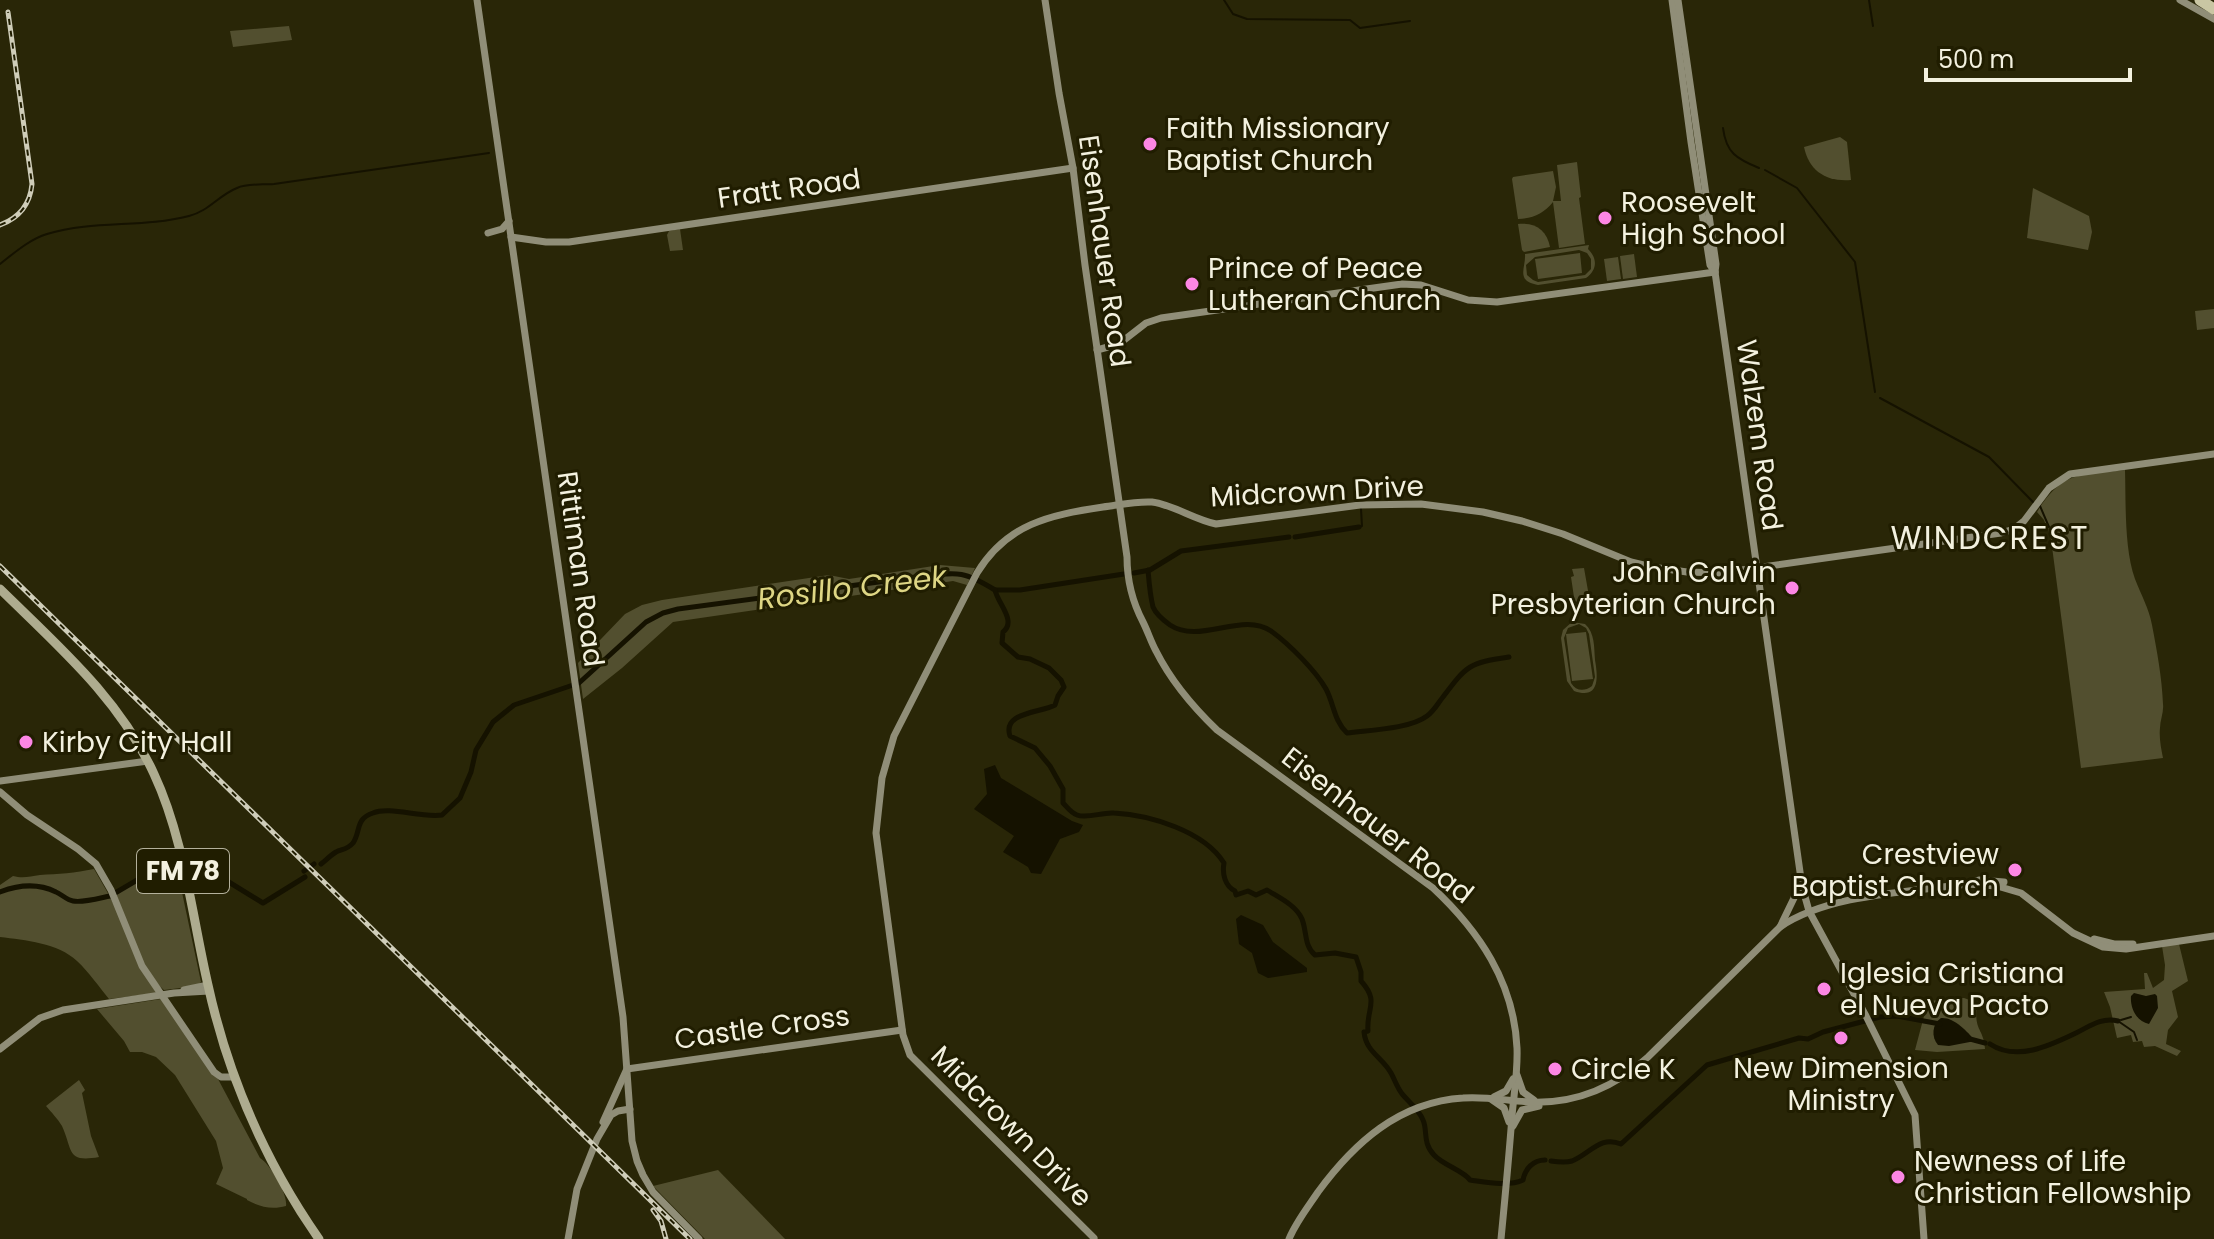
<svg xmlns="http://www.w3.org/2000/svg" width="2214" height="1239" viewBox="0 0 2214 1239" font-family="Poppins,sans-serif">
	<rect width="100%" height="100%" fill="#292607"/>
	<g fill="#524f2f" fill-rule="evenodd">
		<polygon points="289,26 292,40 233,47 230,31"/>
		<path d="M1840,137L1847,142L1851,180C1826,182 1809,171 1804,147Z"/>
		<path d="M1577,162L1581,197L1579,198L1585,244L1559,248L1553,202C1543,214 1534,218 1518,219L1512,179L1513,177L1553,171L1556,187L1553,201H1561L1557,165Z"/>
		<polygon points="2033,188 2089,216 2092,232 2088,250 2027,238"/>
		<path d="M1518,224C1536,222 1547,231 1550,247L1524,252L1522,250Z"/>
		<polygon points="680,229 683,250 670,251 667,235 669,231"/>
		<path d="M1589,245L1588,249C1598,259 1597,270 1586,278L1538,285C1515,281 1526,268 1525,254ZM1579,250L1587,253L1591,259V269L1585,275L1538,282L1533,280L1527,275L1526,265L1535,257Z"/>
		<polygon points="1580,253 1582,273 1538,279 1535,259"/>
		<polygon points="1634,254 1637,277 1623,279 1620,256"/>
		<polygon points="1618,257 1621,279 1607,281 1604,259"/>
		<polygon points="2214,309 2214,328 2197,330 2195,311"/>
		<path d="M2125,470C2126,502 2124,548 2135,579C2141,595 2149,608 2152,625C2157,651 2162,678 2163,704C2164,712 2160,720 2160,728C2159,738 2161,748 2163,758L2081,768L2051,539L2044,520L2037,512C2063,470 2081,475 2125,470Z"/>
		<polygon points="940,565 975,568 967,585 953,581 673,622 622,668 583,699 578,663 625,614 642,605 662,600 829,575 849,579"/>
		<polygon points="1584,568 1590,602 1575,604 1571,577 1574,576 1572,569"/>
		<path d="M1572,622L1585,624C1595,633 1594,647 1595,660C1598,677 1600,700 1574,691L1567,681L1561,638L1563,630ZM1579,624L1586,628L1589,634L1595,677L1592,686C1584,692 1576,691 1571,683L1564,638L1568,628Z"/>
		<polygon points="1586,632 1593,679 1572,681 1566,634"/>
		<path d="M173,861L176,864L201,982L197,986L164,990C140,970 127,923 114,894Z"/>
		<path d="M94,869L109,895L157,993L109,999C99,987 89,972 77,961C58,943 25,940 0,937V885L13,876C24,879 30,876 40,875C58,874 75,873 94,869Z"/>
		<polygon points="2179,944 2188,981 2172,991 2178,1017 2168,1030 2166,1044 2181,1051 2177,1056 2155,1046 2144,1047 2142,1041 2133,1042 2131,1035 2117,1038 2110,1007 2104,992 2145,989 2144,973 2147,973 2153,988 2164,980 2165,965 2162,946"/>
		<path d="M1964,998L1978,1003C1972,1030 1984,1028 1985,1049L1937,1052L1915,1050L1928,1001Z"/>
		<path d="M161,999L218,1079L260,1158C271,1165 288,1194 286,1206C272,1210 260,1207 247,1200V1199L216,1184L223,1168L216,1141L175,1075L156,1057L142,1052H130L124,1041L97,1009Z"/>
		<path d="M79,1080L85,1090L82,1093L91,1136L99,1157C66,1163 73,1150 62,1126C58,1119 51,1112 46,1106Z"/>
		<polygon points="718,1170 785,1239 705,1239 653,1186"/>
	</g>
	<g fill="#151200">
		<polygon points="995,765 1001,778 1072,821 1083,825 1079,832 1060,839 1041,874 1031,873 1028,867 1003,852 1014,836 974,809 987,794 984,769"/>
		<polygon points="1241,915 1263,925 1273,942 1307,968 1307,972 1268,978 1258,973 1252,953 1239,944 1236,919"/>
		<path d="M2134,993L2146,996L2155,994L2157,996L2158,1008L2149,1024C2136,1021 2130,1008 2131,996Z"/>
		<path d="M1941,1018C1954,1017 1967,1031 1975,1041L1949,1046L1938,1045C1931,1037 1932,1024 1941,1018Z"/>
	</g>
	<g fill="none" stroke-linecap="round" stroke-linejoin="round">
		<g stroke="#151200" stroke-width="2">
			<polyline points="1224,0 1233,14 1247,19 1350,20 1360,28 1410,21"/>
			<polyline points="1869,0 1873,26"/>
			<path d="M1723,128C1726,153 1737,159 1759,168"/>
			<polyline points="1765,170 1797,188 1855,262 1875,392"/>
			<path d="M0,264C14,253 30,239 47,234C93,220 143,228 189,216C209,211 219,195 237,188C247,183 262,185 274,184L489,153"/>
			<polyline points="1880,398 1989,457 2033,502"/>
			<polyline points="2040,506 2049,527"/>
			<polyline points="1359,527 1362,526 1361,509"/>
			<polyline points="2121,1020 2131,1017"/>
			<polyline points="2118,1021 2134,1032 2137,1040"/>
		</g>
		<g stroke="#151200" stroke-width="5">
			<polyline points="1295,537 1359,527"/>
			<path d="M1148,570C1149,582 1150,595 1153,607C1156,614 1163,620 1170,625C1200,645 1242,611 1271,631C1289,644 1316,671 1326,689C1334,704 1334,721 1347,733C1369,730 1410,729 1427,716C1434,711 1438,703 1443,697C1467,665 1469,663 1509,657"/>
			<polyline points="1134,573 1150,570 1181,551 1289,537"/>
			<polyline points="995,590 1020,590 1124,574"/>
			<polyline points="188,856 199,868 219,876 263,903 305,877"/>
			<path d="M321,864C326,860 331,855 336,852C343,849 348,849 353,843C361,831 355,819 373,813C390,806 420,818 442,815L460,798L471,772L476,750L493,722L514,705L579,683L646,622L663,613L678,609L923,576C959,572 964,571 995,590C998,604 1017,621 1003,632L1002,643L1018,657L1030,659L1049,668L1061,680L1064,687L1058,696L1055,705C1040,713 1002,712 1010,736L1035,748L1050,766L1063,789V803C1067,807 1071,813 1077,815C1087,819 1102,812 1114,813C1150,815 1204,831 1224,863C1222,874 1225,886 1235,891L1236,895L1248,891L1256,895L1267,890C1278,897 1296,905 1302,919C1307,932 1304,946 1315,955L1335,953L1356,957L1361,972V981C1380,1002 1366,1008 1368,1031L1364,1032C1366,1052 1382,1057 1391,1073C1395,1080 1397,1088 1403,1095C1409,1102 1420,1111 1423,1120C1428,1131 1422,1142 1434,1155C1443,1165 1464,1171 1470,1180C1485,1182 1508,1187 1523,1180C1525,1169 1533,1160 1545,1160"/>
			<polyline points="304,871 314,864"/>
			<path d="M0,892C18,885 38,883 56,892C61,894 67,900 73,901C83,903 100,898 110,896L173,859"/>
			<polyline points="1970,1039 1985,1043"/>
			<path d="M1990,1044C2017,1062 2051,1045 2076,1033C2090,1026 2102,1017 2118,1021"/>
			<path d="M1551,1161C1558,1162 1565,1163 1572,1161C1590,1154 1600,1135 1621,1144L1707,1065L1799,1038L1808,1039L1823,1032L1880,1017L1897,1016L1940,1024"/>
		</g>
		<g stroke="#908e78" stroke-width="7">
			<polyline points="477,0 623,1017 632,1141 637,1161 643,1175 653,1192 699,1239"/>
			<path d="M1045,0L1059,93L1073,168L1085,265L1127,557C1127,580 1133,603 1143,622C1148,632 1151,642 1156,651C1171,681 1193,707 1217,730L1433,888C1479,931 1514,982 1517,1048C1518,1070 1514,1093 1512,1116C1509,1157 1505,1198 1501,1239"/>
			<polyline points="1672,0 1691,142 1710,265 1715,272"/>
			<polyline points="1678,0 1716,264 1715,272 1802,886 1809,911 1866,1016 1915,1115 1924,1239"/>
			<polyline points="2180,0 2214,19"/>
			<polyline points="488,233 502,229 509,221"/>
			<polyline points="511,237 546,242 569,242 1073,168"/>
			<polyline points="1097,350 1119,344 1146,323 1161,318 1402,284 1421,285 1468,300 1497,302 1715,272"/>
			<polyline points="0,781 148,761"/>
			<polyline points="0,792 27,815 78,849 96,864 111,890 142,966 214,1072 221,1077 235,1077"/>
			<polyline points="1967,884 1979,880 2004,882"/>
			<polyline points="1780,927 1794,898 1798,879"/>
			<polyline points="2094,939 2114,944 2133,944"/>
			<polyline points="184,990 208,985"/>
			<polyline points="0,1049 40,1018 63,1010 174,993 209,991"/>
			<polyline points="627,1069 902,1030"/>
			<polyline points="1517,1075 1523,1092 1534,1100"/>
			<polyline points="1494,1097 1506,1091 1513,1079"/>
			<polyline points="1491,1099 1504,1108 1509,1122"/>
			<polyline points="603,1122 626,1071"/>
			<polyline points="1513,1126 1522,1110 1539,1106"/>
			<path d="M1094,1238L910,1055L903,1035L876,833L882,778L894,736L977,573C1007,524 1049,515 1103,507C1119,505 1136,501 1152,502C1174,505 1193,519 1216,524L1360,505L1421,504L1483,512L1522,521L1563,534L1631,562L1652,567L1687,572L1720,573L2001,533L2014,529L2024,521L2049,488L2070,474L2214,454"/>
			<polyline points="568,1239 577,1189 597,1139 611,1115 618,1111 630,1109"/>
			<path d="M1289,1239C1296,1222 1308,1207 1318,1192C1354,1143 1399,1102 1463,1098C1485,1096 1508,1101 1530,1102C1575,1104 1615,1087 1648,1057L1780,927C1828,894 1910,892 1967,884L1997,886L2021,893L2073,933L2103,947L2126,949L2214,936"/>
		</g>
		<path stroke="#aeac8f" stroke-width="9" d="M0,589C58,646 120,699 154,774C184,838 192,916 208,985C228,1076 266,1163 319,1239"/>
		<polyline stroke="#c9c6a3" stroke-width="11" points="2200,0 2214,9"/>
		<defs>
			<g id="rail">
				<path d="M0,225C19,218 30,205 32,184L8,12"/>
				<polyline points="0,566 690,1239"/>
				<polyline points="653,1210 661,1221 666,1239"/>
			</g>
		</defs>
		<use href="#rail" stroke="#cfcdb9" stroke-width="5"/>
		<use href="#rail" stroke="#201d00" stroke-width="2" stroke-dasharray="6" stroke-linecap="butt"/>
	</g>
	<g fill="#fc86e4" stroke="#201d00" stroke-width="3">
		<circle cx="1150" cy="144" r="8"/>
		<circle cx="1605" cy="218" r="8"/>
		<circle cx="1192" cy="284" r="8"/>
		<circle cx="1792" cy="588" r="8"/>
		<circle cx="26" cy="742" r="8"/>
		<circle cx="2015" cy="870" r="8"/>
		<circle cx="1824" cy="989" r="8"/>
		<circle cx="1841" cy="1038" r="8"/>
		<circle cx="1555" cy="1069" r="8"/>
		<circle cx="1898" cy="1177" r="8"/>
	</g>
	<g text-anchor="middle" stroke-width="6" stroke-linejoin="round" paint-order="stroke">
		<rect fill="#201d00" stroke="#b4b19c" stroke-width="2" x="137" y="849" width="92" height="44" rx="6"/>
		<g font-size="26" font-weight="bold" fill="#f3f1df">
			<text x="183" y="880">FM 78</text>
		</g>
		<g font-size="28" fill="#f3f1df" stroke="#201d00" text-anchor="start">
			<text x="1166" y="138">Faith Missionary<tspan x="1166" dy="32">Baptist Church</tspan></text>
			<text x="1621" y="212">Roosevelt<tspan x="1621" dy="32">High School</tspan></text>
			<text x="1208" y="278">Prince of Peace<tspan x="1208" dy="32">Lutheran Church</tspan></text>
			<text x="1776" y="582" text-anchor="end">John Calvin<tspan x="1776" dy="32">Presbyterian Church</tspan></text>
			<text x="42" y="752">Kirby City Hall</text>
			<text x="1999" y="864" text-anchor="end">Crestview<tspan x="1999" dy="32">Baptist Church</tspan></text>
			<text x="1840" y="983">Iglesia Cristiana<tspan x="1840" dy="32">el Nueva Pacto</tspan></text>
			<text x="1841" y="1078" text-anchor="middle">New Dimension<tspan x="1841" dy="32">Ministry</tspan></text>
			<text x="1571" y="1079">Circle K</text>
			<text x="1914" y="1171">Newness of Life<tspan x="1914" dy="32">Christian Fellowship</tspan></text>
		</g>
		<g font-size="28" fill="#f3f1df" stroke="#201d00">
			<text transform="translate(789 188) rotate(-8)" y="10">Fratt Road</text>
			<text transform="translate(1105 251) rotate(82)" y="10">Eisenhauer Road</text>
			<text transform="translate(1760 435) rotate(82)" y="10">Walzem Road</text>
			<text transform="translate(1317 491) rotate(-3)" y="10">Midcrown Drive</text>
			<text transform="translate(581 569) rotate(82)" y="10">Rittiman Road</text>
			<text transform="translate(1378 825) rotate(38)" y="10">Eisenhauer Road</text>
			<text transform="translate(762 1027) rotate(-8)" y="10">Castle Cross</text>
			<text transform="translate(1012 1126) rotate(45)" y="10">Midcrown Drive</text>
		</g>
		<g font-size="30" font-style="italic" fill="#ded684" stroke="#201d00">
			<text transform="translate(852 588) rotate(-7)" y="10">Rosillo Creek</text>
		</g>
		<g font-size="32" letter-spacing="2" fill="#f3f1df" stroke="#201d00">
			<text x="1990" y="549">WINDCREST</text>
		</g>
	</g>
	<path d="M1926 68v12h204v-12" fill="none" stroke="#f3f1df" stroke-width="4"/>
	<text x="1938" y="68" font-size="24" fill="#f3f1df" stroke="#201d00" stroke-width="6" paint-order="stroke">500 m</text>
</svg>
